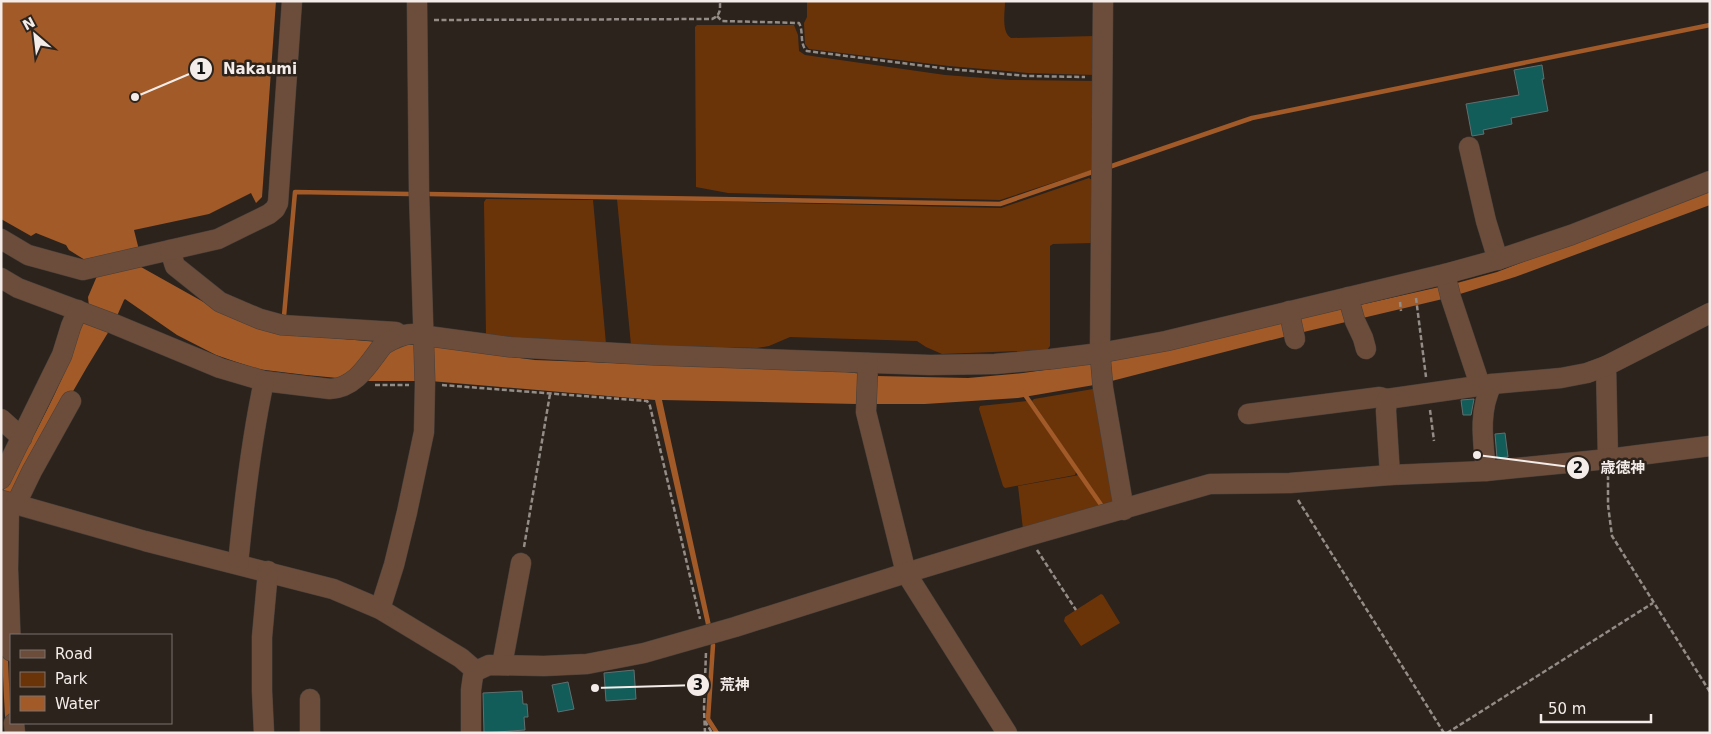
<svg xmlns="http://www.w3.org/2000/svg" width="1711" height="734" viewBox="0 0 1711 734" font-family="'DejaVu Sans','Noto Sans JP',sans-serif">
	<rect width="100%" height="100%" fill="#2c231d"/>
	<g fill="#6b3408">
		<path d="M807,1H1005C1005,12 1001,32 1011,38L1095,36L1096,75L1028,73L949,66L809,49L805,44L804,23L807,17Z"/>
		<polygon points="697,25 794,25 798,35 799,51 805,55 945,75 1010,80 1095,81 1092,170 1000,200 728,193 696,187 695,27"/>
		<polygon points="1089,178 1092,180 1093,243 1053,244 1050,246 1050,346 1047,350 942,354 926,347 917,341 790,337 769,346 757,348 631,345 617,199 1001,208"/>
		<polygon points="486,199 593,200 606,344 557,343 486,334 484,202"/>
		<polygon points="1093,389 1095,389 1119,504 1105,508 1032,401 1034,399"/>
		<polygon points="1027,401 1076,472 1075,475 1005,488 1003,486 979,409 980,406"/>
		<polygon points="1079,475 1102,508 1023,529 1018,486"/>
		<polygon points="1101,594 1103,595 1120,623 1081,646 1064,621 1065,617"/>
	</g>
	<g fill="#a15a28">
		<polygon points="1,1 276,1 262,197 256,203 251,193 209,214 134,230 140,254 93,265 69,250 66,245 36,233 31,236 1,219"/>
		<polygon points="1710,190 1710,205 1515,277 1447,298 1291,335 1100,384 1018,398 925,404 857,404 662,400 711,625 707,626 706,625 655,400 430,381 369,381 306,375 257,369 216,355 177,335 125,299 124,300 117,316 89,307 88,297 97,276 138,260 141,267 216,309 286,334 436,347 535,360 847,372 877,376 968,378 1023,373 1116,360 1457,283 1497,272"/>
		<path d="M82,321L109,331L87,367L11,499L1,494C25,451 51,407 69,361C75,348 78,334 82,321Z"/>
		<path d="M5,585L11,733H6C3,682 0,635 5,585Z"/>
	</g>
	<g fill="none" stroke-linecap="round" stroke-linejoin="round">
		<g stroke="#a15a28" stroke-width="4.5">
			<polyline points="1106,168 1252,118 1710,25"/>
			<polyline points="428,194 1000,204 1095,171"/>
			<polyline points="284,316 295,192 410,194"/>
			<polyline points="1023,392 1104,509"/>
			<polyline points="713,645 708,719 717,733"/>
		</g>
	</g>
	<g fill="#125c59" stroke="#616f6e">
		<polygon points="1542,65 1544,79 1542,79 1548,111 1511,118 1512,124 1483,130 1484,134 1472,136 1466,104 1519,95 1514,70"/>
		<polygon points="1474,399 1471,415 1463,415 1461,400"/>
		<polygon points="1505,433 1508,457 1497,458 1495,434"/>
		<polygon points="634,670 636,699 606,701 604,673"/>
		<polygon points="568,682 574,709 558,712 552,685"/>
		<polygon points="522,691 523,704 527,704 528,717 524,717 525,730 484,733 483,693"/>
	</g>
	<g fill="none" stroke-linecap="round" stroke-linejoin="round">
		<defs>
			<g id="minor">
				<polyline points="1103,1 1100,353 1103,388 1124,510"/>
				<polyline points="1469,147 1486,221 1498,260"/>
				<polyline points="1,239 28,255 83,270 170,250 175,266 220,302 260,319 282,325 396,332 401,336"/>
				<polyline points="170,250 218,239 269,214 275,209 278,203 292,1"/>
				<polyline points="1445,274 1451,298 1480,385"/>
				<path d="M1,278L18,288L114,324L220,368L264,381L330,389C356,388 369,363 383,345C393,339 402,334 413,334L510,347L652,355L930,365L995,364L1051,359L1100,353L1166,341L1445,274L1503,258L1571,235L1710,181"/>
				<polyline points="1348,297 1355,321 1363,338 1366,349"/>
				<polyline points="1289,311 1295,339"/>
				<polyline points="868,363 866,412 906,573 1007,733"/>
				<polyline points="1248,414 1380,397 1387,399"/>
				<polyline points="1,419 22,438"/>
				<polyline points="1608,459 1606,366 1710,313"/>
				<path d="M1486,471C1483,441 1478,412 1492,384"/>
				<polyline points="1390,475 1386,411 1387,399 1492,384 1561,378 1587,373 1606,366"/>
				<polyline points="1,479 62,355 71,326 78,310"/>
				<polyline points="1,500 145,541 333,589 380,609 461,658 476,671"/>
				<polyline points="10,503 9,508 8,569 11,651"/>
				<polyline points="16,504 32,471 71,401"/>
				<path d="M238,564C244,502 251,441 264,381"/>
				<polyline points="380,609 394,565 407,512 424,432 425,383 419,192 417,1"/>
				<polyline points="502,665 521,563"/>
				<polyline points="14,723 15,733"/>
				<polyline points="264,733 262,691 262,637 268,571"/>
				<polyline points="310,733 310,699"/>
				<polyline points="471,733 471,690 473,676 476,671 489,665 544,666 587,664 644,653 735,627 906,573 1028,536 1210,484 1290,483 1390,475 1486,471 1608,459 1710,446"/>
			</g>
		</defs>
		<use href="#minor" stroke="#483f39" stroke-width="21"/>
		<g stroke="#948c87" stroke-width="2.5" stroke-dasharray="5 2.5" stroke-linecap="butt">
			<path d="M717,16L722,21L799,23C804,32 799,44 807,51L949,69L1027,76L1085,77"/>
			<path d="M434,20L712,19C721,15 720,10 720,1"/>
			<polyline points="1416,298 1426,377"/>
			<polyline points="1400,302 1401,311"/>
			<polyline points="375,385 409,385"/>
			<polyline points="442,385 647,401 650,406 700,619"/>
			<polyline points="1430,410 1434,441"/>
			<polyline points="1608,475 1608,505 1612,536 1710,692"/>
			<polyline points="1298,500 1444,733"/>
			<polyline points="524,547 550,394"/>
			<polyline points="1037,550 1076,610"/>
			<polyline points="705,721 712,733"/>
			<polyline points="705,733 704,708 706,652"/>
			<polyline points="1447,733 1653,603"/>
		</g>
		<use href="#minor" stroke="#6c4d3b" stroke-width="20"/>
	</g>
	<path fill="none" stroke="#f3ece8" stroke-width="2" d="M135 97L201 69M1477 455L1578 468M595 688L698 685"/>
	<g fill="#f3ece8" stroke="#2c231d" stroke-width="2">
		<circle cx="135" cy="97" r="5"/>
		<circle cx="1477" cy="455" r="5"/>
		<circle cx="595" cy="688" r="5"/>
		<circle cx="201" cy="69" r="12"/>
		<circle cx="1578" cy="468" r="12"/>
		<circle cx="698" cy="685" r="12"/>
	</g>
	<g font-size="15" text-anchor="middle" font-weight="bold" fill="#111">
		<text x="201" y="74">1</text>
		<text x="1578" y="473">2</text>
		<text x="698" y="690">3</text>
	</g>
	<g font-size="15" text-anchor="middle" font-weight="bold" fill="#f3ece8" stroke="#2c231d" stroke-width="5" stroke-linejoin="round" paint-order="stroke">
		<text x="260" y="74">Nakaumi</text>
		<text x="1623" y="473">歳徳神</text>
		<text x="735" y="690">荒神</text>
	</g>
	<rect width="1711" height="734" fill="none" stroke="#f3ece8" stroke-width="5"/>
	<rect x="10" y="634" width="162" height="90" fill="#2c231d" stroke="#7c736e"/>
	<rect x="20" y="650" width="25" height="8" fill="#6c4d3b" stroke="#7c736e"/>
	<text x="55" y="659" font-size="15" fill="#f3ece8">Road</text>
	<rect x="20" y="672" width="25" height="15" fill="#6b3408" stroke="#7c736e"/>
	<text x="55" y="684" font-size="15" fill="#f3ece8">Park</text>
	<rect x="20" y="696" width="25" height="15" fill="#a15a28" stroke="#7c736e"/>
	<text x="55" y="709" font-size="15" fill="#f3ece8">Water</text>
	<g transform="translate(35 35) rotate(332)" stroke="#2c231d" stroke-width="4" paint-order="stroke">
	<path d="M0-4L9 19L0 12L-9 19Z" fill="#f3ece8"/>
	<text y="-8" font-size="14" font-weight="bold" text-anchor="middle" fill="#f3ece8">N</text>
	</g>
	<path d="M1541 714v8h110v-8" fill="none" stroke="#f3ece8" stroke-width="2.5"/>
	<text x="1548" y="714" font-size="15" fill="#f3ece8" stroke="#2c231d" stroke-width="4" paint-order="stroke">50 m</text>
</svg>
